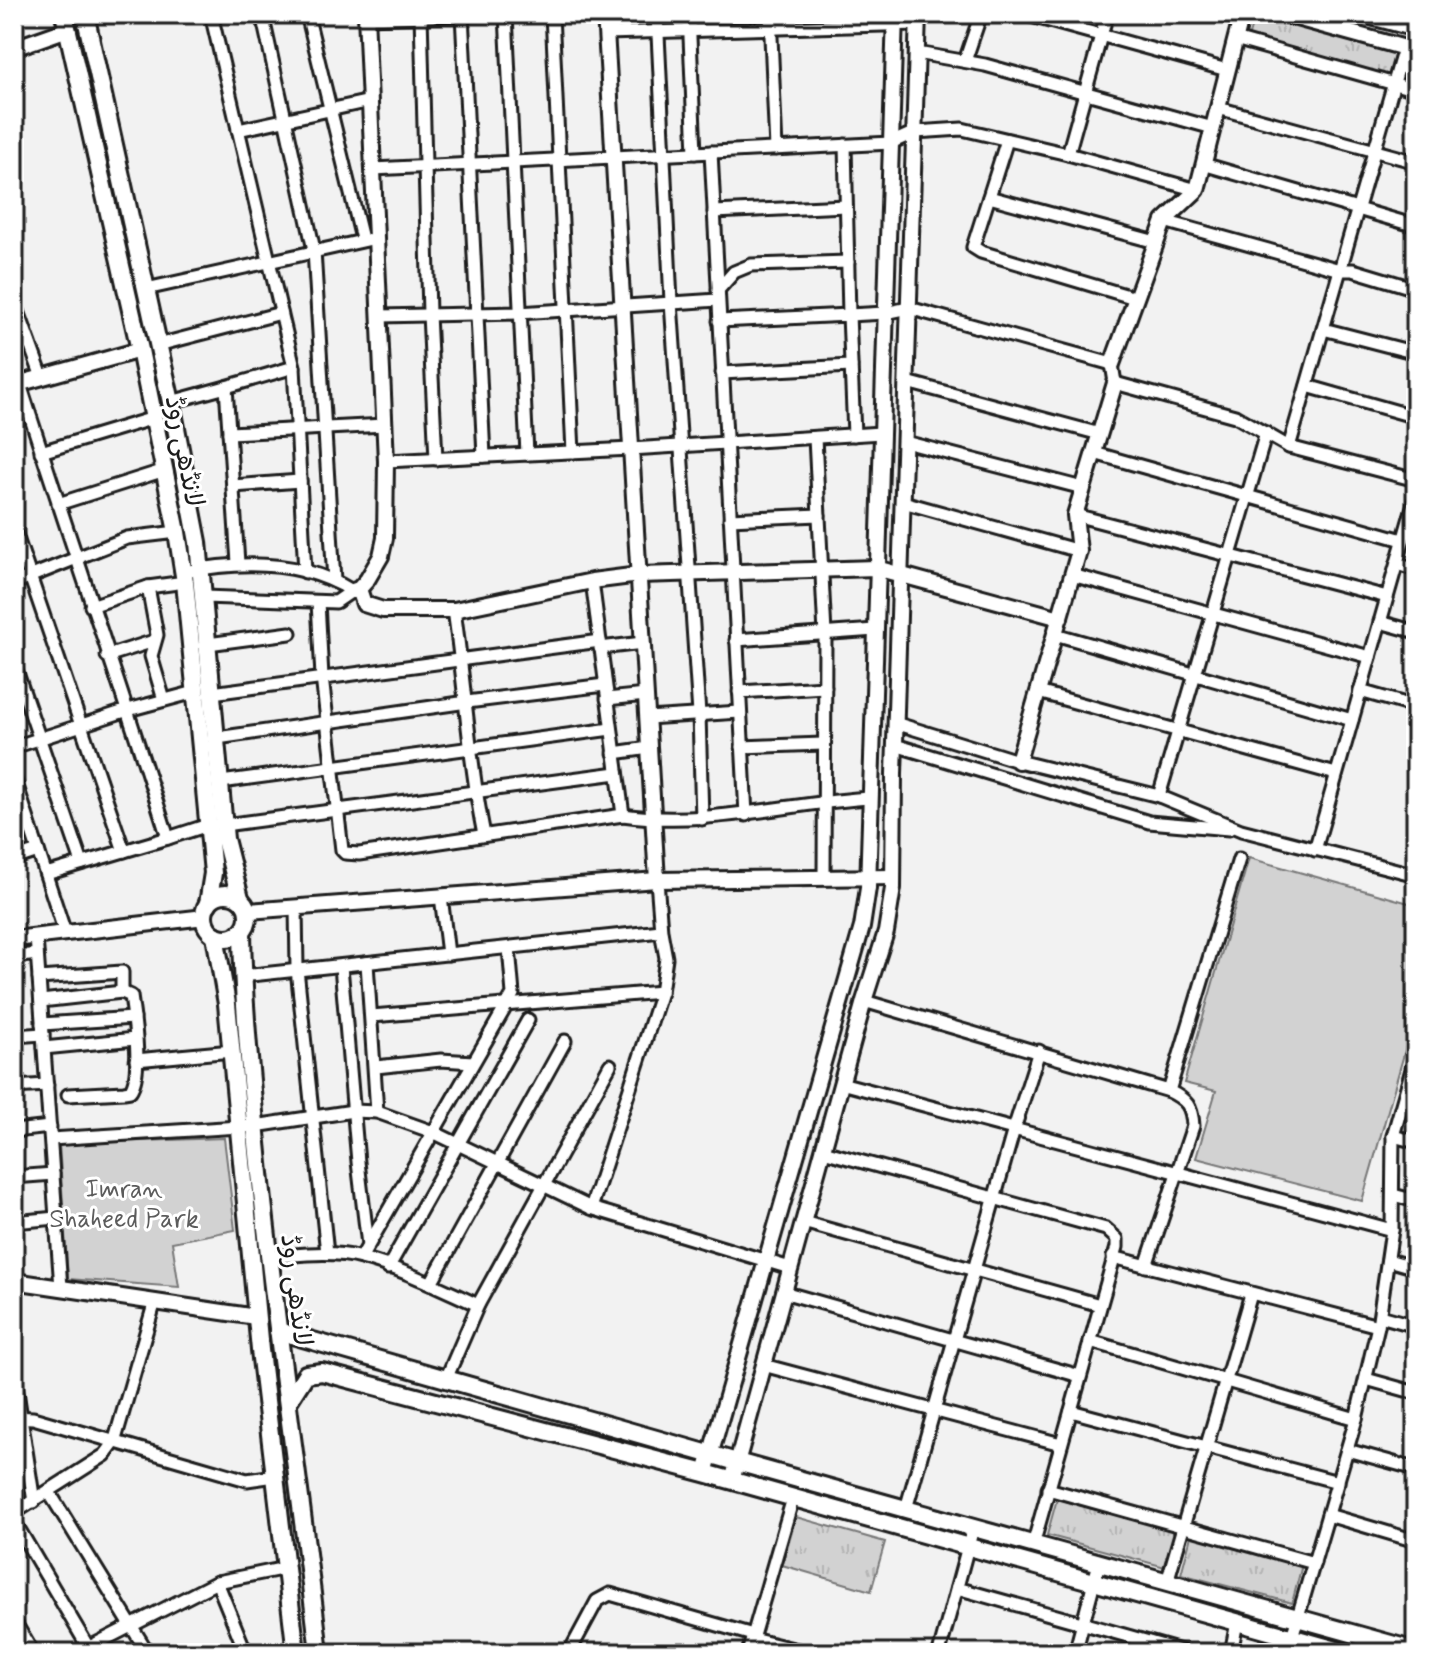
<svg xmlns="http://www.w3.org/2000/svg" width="1430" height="1667" viewBox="0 0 1430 1667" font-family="Mynerve,'Playpen Sans Arabic',sans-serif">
	<defs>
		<pattern id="grass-tufts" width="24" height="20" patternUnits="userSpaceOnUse" patternTransform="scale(2)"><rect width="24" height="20" fill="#d2d2d2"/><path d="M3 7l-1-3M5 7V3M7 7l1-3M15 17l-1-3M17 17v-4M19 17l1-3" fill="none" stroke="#b4b4b4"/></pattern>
	</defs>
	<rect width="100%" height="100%" fill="#f2f2f2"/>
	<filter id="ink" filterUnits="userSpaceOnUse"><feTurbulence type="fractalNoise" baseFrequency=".0125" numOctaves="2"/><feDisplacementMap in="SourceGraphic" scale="16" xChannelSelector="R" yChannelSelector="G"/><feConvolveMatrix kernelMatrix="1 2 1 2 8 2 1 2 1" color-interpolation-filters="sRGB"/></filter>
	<g filter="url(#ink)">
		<g fill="url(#grass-tufts)" stroke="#777" stroke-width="2">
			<polygon points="1255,14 1395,52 1388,76 1248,38"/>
			<polygon points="1057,1499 1175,1531 1165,1567 1047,1535"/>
			<polygon points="796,1517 885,1542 871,1591 782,1565"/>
			<polygon points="1191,1536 1302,1565 1292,1603 1181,1574"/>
		</g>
		<g fill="#d2d2d2" stroke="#777" stroke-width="2">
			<polygon points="1249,858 1416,905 1416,1012 1362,1201 1196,1158 1216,1091 1184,1083"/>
			<polygon points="224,1138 235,1230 172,1242 179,1287 68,1279 59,1144"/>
		</g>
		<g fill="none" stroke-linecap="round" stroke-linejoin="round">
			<defs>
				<g id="minor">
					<polyline points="211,14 294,367 305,572"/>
					<polyline points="262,14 314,250 334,581"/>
					<polyline points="307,14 362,239"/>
					<polyline points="421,14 429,314 436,459"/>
					<polyline points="462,14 484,456"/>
					<polyline points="506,14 527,454"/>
					<polyline points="552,14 573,452"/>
					<polyline points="657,14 671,302 699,714 702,819"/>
					<polyline points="689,14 695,153"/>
					<polyline points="770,14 776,149"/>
					<polyline points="1024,14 1227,70"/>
					<polyline points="366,18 489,14"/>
					<polyline points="606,33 918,24"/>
					<polyline points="1235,39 1416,90"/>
					<polyline points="917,53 985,65 1213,128"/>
					<polyline points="965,61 981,14"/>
					<polyline points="1218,108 1416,162"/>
					<polyline points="238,130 370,101"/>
					<polyline points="1007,140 973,247 981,252 1135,298"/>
					<polyline points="845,145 849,315 885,313 909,308 1112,364 1115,383 1235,416 1289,447 1416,480"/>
					<polyline points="711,152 746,815"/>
					<polyline points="1068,154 1107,14"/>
					<polyline points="1203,164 1416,226"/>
					<polyline points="373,169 891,143 915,132 962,129 1068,154 1197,190"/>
					<polyline points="989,197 1156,242"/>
					<polyline points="714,212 846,206"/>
					<polyline points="1164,221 1340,270 1353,270 1416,289"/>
					<polyline points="146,289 376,238"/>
					<polyline points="718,290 734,272 751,265 848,262"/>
					<polyline points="14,300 42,377"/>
					<polyline points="380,316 519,313 718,300"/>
					<polyline points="719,321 849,315 854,435"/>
					<polyline points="1323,329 1416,353"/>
					<polyline points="158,345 281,313"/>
					<polyline points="14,348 29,342"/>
					<polyline points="722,373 851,366"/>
					<polyline points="907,382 1100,434"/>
					<path d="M20,384C68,536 121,686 168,838L46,874"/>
					<polyline points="1307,386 1416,417"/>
					<polyline points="226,387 294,367"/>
					<polyline points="171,402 226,387 238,563"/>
					<polyline points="229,433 385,425"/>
					<polyline points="815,438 825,634 824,878"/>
					<polyline points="905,442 1083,488"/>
					<polyline points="1289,447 1404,48"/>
					<polyline points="41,452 154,418"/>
					<polyline points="1094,453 1403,540"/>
					<polyline points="386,461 631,449 881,433"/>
					<polyline points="233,486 300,481"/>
					<polyline points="903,502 1079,551"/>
					<polyline points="58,504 165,470"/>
					<polyline points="1075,515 1387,597"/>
					<polyline points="730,519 819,515"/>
					<polyline points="14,529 124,851"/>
					<polyline points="1397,564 1416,570"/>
					<path d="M184,572C239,561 302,560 352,591L336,602L204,597"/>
					<polyline points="1072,575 1370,657"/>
					<polyline points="592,581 623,815"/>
					<polyline points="14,583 127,538 177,532"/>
					<polyline points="148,587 157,635 151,656 164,700"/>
					<path d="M318,602L322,677L342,850L345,853L359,854L623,815C707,827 787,803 870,798"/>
					<polyline points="91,606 148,587 185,582"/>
					<path d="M454,610C465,685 469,761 484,835"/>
					<polyline points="1380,622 1416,632"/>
					<polyline points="1055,634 1352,720"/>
					<polyline points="736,640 875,630"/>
					<polyline points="208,644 290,633"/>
					<polyline points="600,648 643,643"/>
					<polyline points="107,656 154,641"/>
					<polyline points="14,664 82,863"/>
					<polyline points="1360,691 1416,707"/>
					<polyline points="739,692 825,687"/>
					<polyline points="1038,692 1336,774"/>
					<polyline points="212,693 600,641"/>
					<polyline points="607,699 646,695"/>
					<polyline points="647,718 740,712"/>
					<polyline points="895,723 1018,761 1159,796 1241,830 1416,875"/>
					<polyline points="217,738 467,702 605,685"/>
					<polyline points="895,745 1149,822 1229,829"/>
					<polyline points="14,747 128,710 195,692"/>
					<polyline points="742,747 823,744"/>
					<polyline points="614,753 649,748"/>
					<polyline points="14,777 65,933"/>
					<polyline points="221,782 611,729"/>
					<polyline points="1159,796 1266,433"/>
					<polyline points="224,825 617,773"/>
					<polyline points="168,838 208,825"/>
					<polyline points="1315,850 1416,496"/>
					<polyline points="14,859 38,851"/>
					<polyline points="441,896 448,954"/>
					<polyline points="296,907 297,969 327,1253"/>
					<polyline points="36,936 61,1288"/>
					<polyline points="14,957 37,954"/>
					<polyline points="367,963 377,1112"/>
					<polyline points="341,966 358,1162 368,1245"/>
					<polyline points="242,976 661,931"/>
					<polyline points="39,978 122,972 122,992"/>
					<path d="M41,1001L122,992L131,996C134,1018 143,1074 130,1091L124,1092L68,1095"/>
					<polyline points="864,1001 1169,1091"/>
					<polyline points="372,1016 661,992"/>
					<polyline points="42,1024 134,1018"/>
					<polyline points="14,1036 43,1034"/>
					<polyline points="44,1048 135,1039"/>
					<polyline points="136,1060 232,1051"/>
					<polyline points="376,1067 441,1060 473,1062"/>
					<polyline points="841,1083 1392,1230"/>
					<polyline points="14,1087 47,1085"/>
					<polyline points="14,1131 50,1127"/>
					<polyline points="1393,1136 1416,1142"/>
					<polyline points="51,1139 255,1126 353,1111 377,1112 433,1132 591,1208 790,1268"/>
					<polyline points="823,1151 1106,1229 1117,1239 1117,1247 1033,1545"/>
					<polyline points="14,1177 53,1174"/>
					<polyline points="1393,1195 1416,1201"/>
					<polyline points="591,1208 661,992 666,958 661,931 657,880"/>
					<polyline points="14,1222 56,1218"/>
					<polyline points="803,1222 1100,1305"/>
					<path d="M268,1257C299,1255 331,1250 361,1258C401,1268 440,1288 478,1305"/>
					<polyline points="1113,1257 1378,1326"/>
					<polyline points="361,1258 513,994 509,948"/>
					<polyline points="1388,1260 1416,1268"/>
					<path d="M1146,1266L1193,1126C1192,1106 1187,1100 1169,1091L1239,859"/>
					<polyline points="388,1268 528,1020"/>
					<polyline points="431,1283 565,1041"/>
					<polyline points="783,1292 1080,1376"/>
					<polyline points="1380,1316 1416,1326"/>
					<polyline points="1090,1341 1356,1419"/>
					<polyline points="763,1365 1061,1444"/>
					<polyline points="14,1372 34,1502"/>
					<polyline points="446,1379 478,1305 610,1065"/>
					<polyline points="1366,1379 1416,1393"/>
					<polyline points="1071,1411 1338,1482"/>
					<polyline points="14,1417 33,1418 247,1480 275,1476"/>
					<polyline points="1347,1450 1416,1469"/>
					<polyline points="1048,1489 1314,1563"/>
					<polyline points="49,1492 148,1653"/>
					<polyline points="906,1509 1014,1129 1039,1051"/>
					<polyline points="14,1513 105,1455 114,1443 155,1301"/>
					<polyline points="1328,1515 1416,1541"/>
					<polyline points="14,1521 91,1652"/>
					<polyline points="217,1582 246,1653"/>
					<polyline points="1167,1582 1251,1294"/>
					<polyline points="957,1588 1188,1653"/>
					<polyline points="14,1621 33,1653"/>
					<polyline points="1292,1637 1356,1419 1378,1326 1392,1230 1393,1136 1416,1055"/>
					<polyline points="752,1639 810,1653"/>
					<polyline points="78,1653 217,1582 286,1568"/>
					<polyline points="569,1653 597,1601 610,1594 753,1635"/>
					<polyline points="748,1653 793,1498"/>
					<polyline points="939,1653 973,1528"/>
					<polyline points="1075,1653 1099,1563"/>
					<polyline points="1231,1653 1237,1622"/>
				</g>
				<g id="tertiary">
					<polyline points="605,14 657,880"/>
					<polyline points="1282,14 1416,51"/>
					<polyline points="1360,14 1416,29"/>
					<polyline points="14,48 68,29"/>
					<polyline points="1112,364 1164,221 1197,190 1242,14"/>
					<polyline points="14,385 140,350"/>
					<polyline points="359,589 364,604 383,610 454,610 592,581 639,575 876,568 1060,618"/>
					<polyline points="353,591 359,589 367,580 381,556 385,538 386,461 366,14"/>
					<polyline points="1018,761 1079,551 1075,515 1115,383"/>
					<polyline points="248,911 657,880 893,877"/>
					<polyline points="14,939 205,917"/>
					<polyline points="14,1281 256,1317"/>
					<polyline points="705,1473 862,927 868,888 895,14"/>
					<polyline points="732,1481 864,1001 886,932 893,888 894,774 918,14"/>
				</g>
				<g id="secondary">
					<polyline points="278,1331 737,1462 1416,1651"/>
					<polyline points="288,1402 306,1374 322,1372 705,1473 1347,1653"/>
				</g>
				<g id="primary">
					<polyline points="64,14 140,350 177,532 185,582 213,873 208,904"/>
					<polyline points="85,14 171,402 198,542 225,839 240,898"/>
					<circle cx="226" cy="916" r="22"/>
					<path d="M242,931C243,1002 250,1072 257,1143C273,1313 300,1483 319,1653"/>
					<polyline points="215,935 227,1004 260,1350 296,1653"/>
				</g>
			</defs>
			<use href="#minor" stroke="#1c1c1c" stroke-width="17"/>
			<use href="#tertiary" stroke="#1c1c1c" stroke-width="20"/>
			<use href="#secondary" stroke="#1c1c1c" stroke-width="22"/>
			<use href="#primary" stroke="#1c1c1c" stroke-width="22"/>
			<use href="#minor" stroke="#fff" stroke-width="11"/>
			<use href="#tertiary" stroke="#fff" stroke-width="14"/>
			<use href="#secondary" stroke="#fff" stroke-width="16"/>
			<use href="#primary" stroke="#fff" stroke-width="16"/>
		</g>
	</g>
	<g text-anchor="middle" stroke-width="6" stroke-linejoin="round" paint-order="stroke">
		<g font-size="26" fill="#1c1c1c" stroke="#fff">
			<text transform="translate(185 451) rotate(79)" y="9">لانڈھی روڈ</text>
			<text transform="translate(297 1290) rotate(83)" y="9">لانڈھی روڈ</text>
		</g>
		<g font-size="26" fill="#5c5c5c" stroke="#fff">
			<text x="124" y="1197">Imran<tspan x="124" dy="30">Shaheed Park</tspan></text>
		</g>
	</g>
	<rect width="1430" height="1667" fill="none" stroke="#fff" stroke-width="48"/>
	<rect x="24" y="24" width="1382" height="1619" fill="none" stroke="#1c1c1c" stroke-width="3" filter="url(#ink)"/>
</svg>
